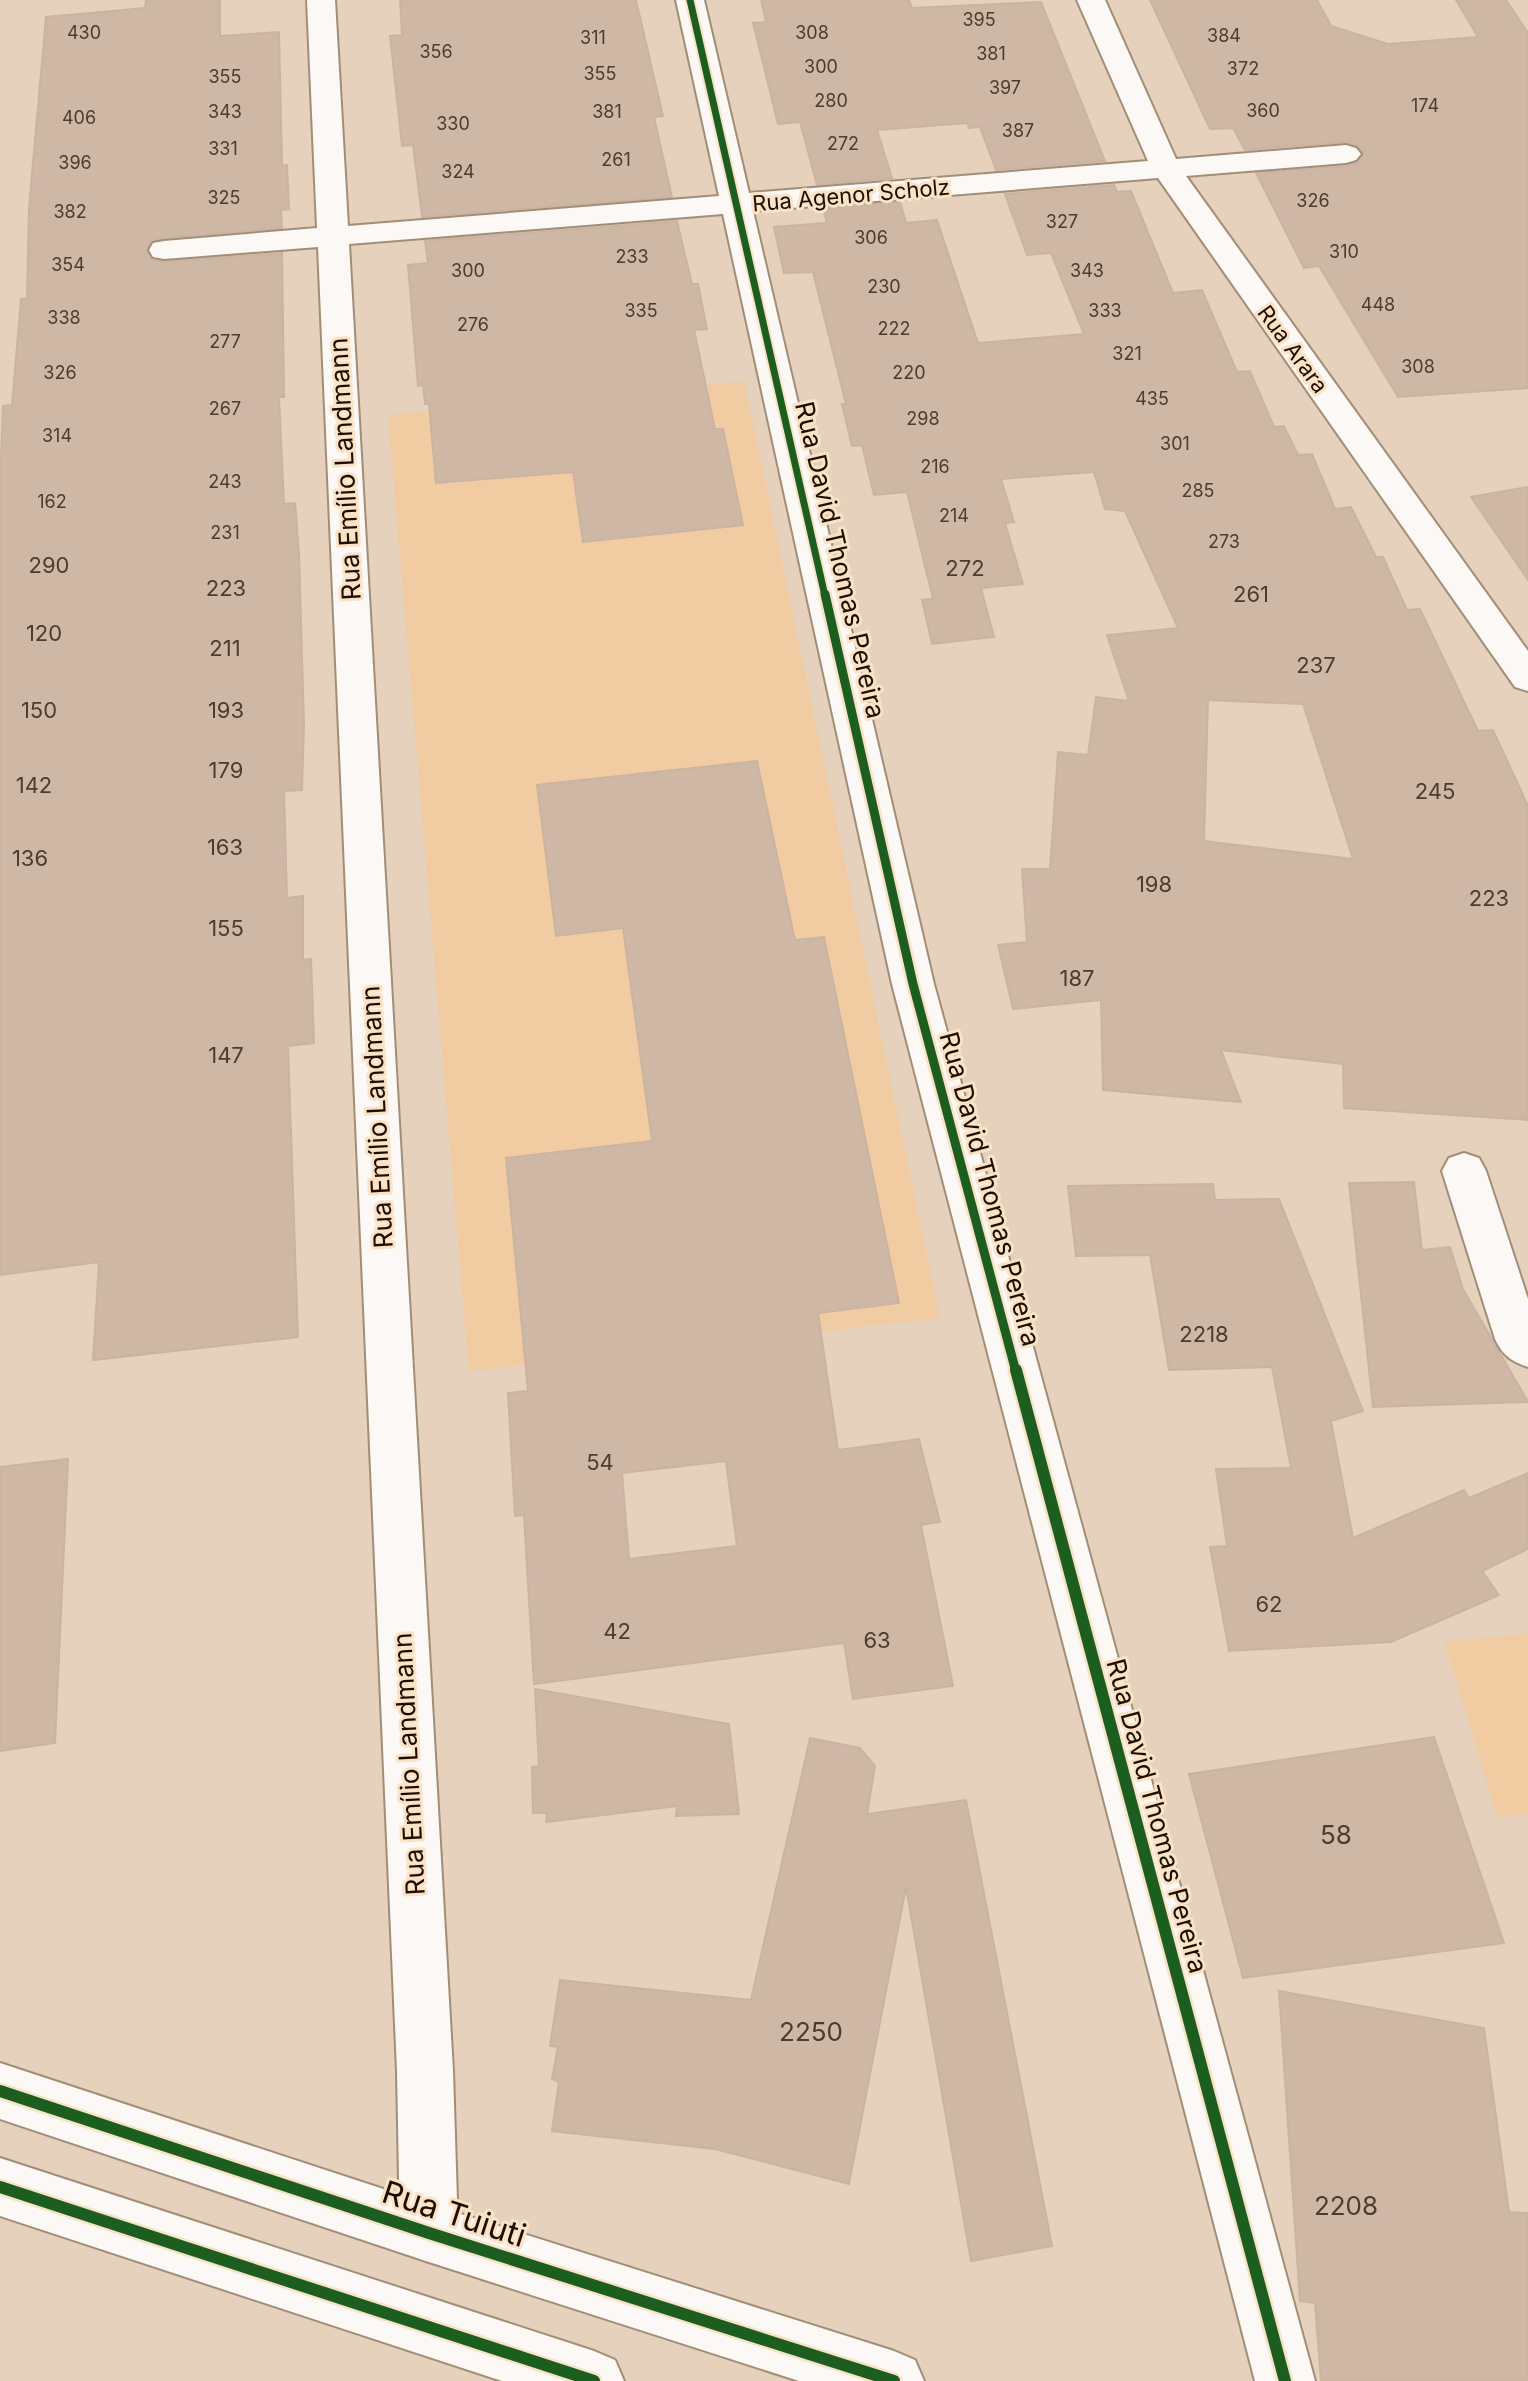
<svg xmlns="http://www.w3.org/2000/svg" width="1528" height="2381" viewBox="0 0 1528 2381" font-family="Inter,sans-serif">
	<rect width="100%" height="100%" fill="#e5d1bc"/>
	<g fill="#f1cba1">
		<polygon points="744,381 940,1318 469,1371 388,415"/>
		<polygon points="1528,1633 1528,1814 1497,1817 1445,1642"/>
	</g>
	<g fill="#cfb7a5" stroke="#cbb3a2" stroke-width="2" fill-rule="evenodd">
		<polygon points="146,0 220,0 220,36 279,32 282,166 287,165 289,209 281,210 282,228 163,238 150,242 146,251 152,260 164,262 282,253 284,397 279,397 284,504 295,503 299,553 304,725 302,790 284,791 287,898 303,896 303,960 311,959 314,1043 288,1046 298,1337 93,1360 99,1262 0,1275 0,481 3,406 12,405 21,299 27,298 29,208 46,17 145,8"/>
		<polygon points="400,0 636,0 663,116 654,117 672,197 422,217 413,145 402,146 390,36 402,35"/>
		<polygon points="761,0 909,0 912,8 1041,2 1105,161 996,170 980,127 969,128 967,123 877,130 892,178 817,185 800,122 778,124 753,23 766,22"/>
		<polygon points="1150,0 1317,0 1331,26 1388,44 1478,37 1456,0 1506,0 1528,33 1528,388 1398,397 1319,266 1304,268 1256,173 1347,166 1358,162 1363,152 1357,145 1346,142 1245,150 1233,128 1210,129"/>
		<path d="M1114,185L1117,192L1131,191L1173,293L1202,290L1237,372L1250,371L1274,427L1284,426L1298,455L1312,454L1335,509L1351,507L1376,557H1383L1407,610L1420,609L1478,731L1493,730L1528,806V1120L1344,1108L1343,1064L1221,1050L1241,1102L1103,1090L1101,1000L1013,1009L998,945L1027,942L1022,869H1050L1058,752L1088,755L1096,697L1129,701L1107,635L1178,628L1125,511L1105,509L1094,472L1001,479L1014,522L1005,523L1023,584L981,588L994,637L932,644L922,600L933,599L907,492L874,495L862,445L852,446L842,404H846L813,272L784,273L774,227L827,223L823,208L900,202L906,223L937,220L978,343L1084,334L1051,253L1027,255L1005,194ZM1208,700L1303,704L1353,859L1204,841Z"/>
		<polygon points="677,221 692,284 698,284 707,329 694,330 715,429 723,429 743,525 583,542 573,472 436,483 429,404 425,404 423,385 418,386 408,265 428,263 425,241"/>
		<polygon points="1528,487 1528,580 1471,497"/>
		<path d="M757,761L795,940L824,937L899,1303L818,1313L838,1450L919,1439L940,1522L921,1525L953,1686L853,1699L844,1643L534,1684L524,1515L515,1516L508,1393L528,1391L506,1158L652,1141L623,928L556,936L537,785ZM726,1461L737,1546L629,1559L622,1473Z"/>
		<polygon points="1414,1182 1422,1250 1450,1247 1463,1289 1528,1402 1373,1407 1349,1183"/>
		<polygon points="1213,1184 1215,1200 1279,1199 1363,1411 1331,1421 1353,1538 1464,1490 1469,1498 1528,1473 1528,1549 1482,1571 1499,1595 1391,1642 1229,1651 1210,1547 1227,1546 1216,1469 1291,1468 1272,1367 1169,1370 1150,1255 1076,1256 1068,1186"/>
		<polygon points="68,1459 55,1743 0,1751 0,1467"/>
		<polygon points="535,1689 729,1724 739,1814 676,1816 677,1806 546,1822 547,1813 533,1813 532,1767 539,1766"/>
		<polygon points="1434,1737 1504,1943 1243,1978 1189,1774"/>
		<polygon points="810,1738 860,1748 875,1766 867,1814 966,1800 1052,2246 971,2261 906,1887 849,2184 715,2149 552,2131 559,2082 552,2079 558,2047 550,2046 560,1980 751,2000"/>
		<polygon points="1279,1991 1484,2028 1509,2212 1528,2213 1528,2381 1321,2381 1315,2303 1300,2301"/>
	</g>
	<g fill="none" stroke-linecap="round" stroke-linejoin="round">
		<defs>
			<g id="minor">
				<polygon points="307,0 335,0 348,226 719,196 676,0 704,0 749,193 1148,161 1077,0 1105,0 1176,159 1346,145 1356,148 1361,154 1356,160 1346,163 1186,176 1528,651 1528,691 1515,687 1158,178 753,211 934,984 1315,2381 1255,2381 892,984 723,214 349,244 453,2071 458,2233 450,2254 429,2262 408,2254 400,2233 397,2071 318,247 164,259 153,257 149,250 153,243 164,241 317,228"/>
				<path d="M1464,1153L1479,1158L1486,1171L1528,1299V1367C1511,1361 1503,1356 1495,1339L1442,1171L1449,1158Z"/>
			</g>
			<g id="major">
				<polygon points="0,2063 429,2204 894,2351 915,2360 924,2381 799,2381 429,2262 0,2119"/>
				<polygon points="0,2158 594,2351 615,2360 624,2381 502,2381 0,2216"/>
			</g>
		</defs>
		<use href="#minor" stroke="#a28e76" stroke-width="4"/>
		<use href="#major" stroke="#a28e76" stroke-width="4"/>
		<use href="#minor" fill="#fbf8f5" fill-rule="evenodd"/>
		<use href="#major" fill="#fbf8f5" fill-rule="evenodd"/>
		<defs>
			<polyline id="cycleway-far2" points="690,0 825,596"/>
			<polyline id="cycleway-far1" points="825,594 913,984 1016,1372"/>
			<g id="cycleway">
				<polyline points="1016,1370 1285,2381"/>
				<polyline points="0,2091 429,2233 894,2381"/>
				<polyline points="0,2187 594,2381"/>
			</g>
		</defs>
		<use href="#cycleway-far2" stroke="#fae2c7" stroke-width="11"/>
		<use href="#cycleway-far1" stroke="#fae2c7" stroke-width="14"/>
		<use href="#cycleway" stroke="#fae2c7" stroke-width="17"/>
		<use href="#cycleway-far2" stroke="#1b5e20" stroke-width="7"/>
		<use href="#cycleway-far1" stroke="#1b5e20" stroke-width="9"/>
		<use href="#cycleway" stroke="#1b5e20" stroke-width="12"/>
	</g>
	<g text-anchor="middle" stroke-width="6" stroke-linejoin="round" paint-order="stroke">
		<g font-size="18" fill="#4e3b2c">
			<text x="979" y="26">395</text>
			<text x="84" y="39">430</text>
			<text x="812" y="39">308</text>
			<text x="1224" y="42">384</text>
			<text x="593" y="44">311</text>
			<text x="436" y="58">356</text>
			<text x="991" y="60">381</text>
			<text x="821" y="73">300</text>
			<text x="1243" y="75">372</text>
			<text x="600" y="80">355</text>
			<text x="225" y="83">355</text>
			<text x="1005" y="94">397</text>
			<text x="831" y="107">280</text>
			<text x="1425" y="112">174</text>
			<text x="1263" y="117">360</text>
			<text x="225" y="118">343</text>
			<text x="607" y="118">381</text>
			<text x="79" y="124">406</text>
			<text x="453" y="130">330</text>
			<text x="1018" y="137">387</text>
			<text x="843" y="150">272</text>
			<text x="223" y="155">331</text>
			<text x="616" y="166">261</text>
			<text x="75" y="169">396</text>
			<text x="458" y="178">324</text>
			<text x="224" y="204">325</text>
			<text x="1313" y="207">326</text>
			<text x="70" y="218">382</text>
			<text x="1062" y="228">327</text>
			<text x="871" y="244">306</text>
			<text x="1344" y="258">310</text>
			<text x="632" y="263">233</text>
			<text x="68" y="271">354</text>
			<text x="468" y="277">300</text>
			<text x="1087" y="277">343</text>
			<text x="884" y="293">230</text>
			<text x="1378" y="311">448</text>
			<text x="641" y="317">335</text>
			<text x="1105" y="317">333</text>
			<text x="64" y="324">338</text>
			<text x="473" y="331">276</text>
			<text x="894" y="335">222</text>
			<text x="225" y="348">277</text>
			<text x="1127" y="360">321</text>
			<text x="1418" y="373">308</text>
			<text x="60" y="379">326</text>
			<text x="909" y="379">220</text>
			<text x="1152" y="405">435</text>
			<text x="225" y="415">267</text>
			<text x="923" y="425">298</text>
			<text x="57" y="442">314</text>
			<text x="1175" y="450">301</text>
			<text x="935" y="473">216</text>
			<text x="225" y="488">243</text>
			<text x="1198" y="497">285</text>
			<text x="52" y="508">162</text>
			<text x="954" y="522">214</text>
			<text x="225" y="539">231</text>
			<text x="1224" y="548">273</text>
		</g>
		<g font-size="22" fill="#1f0e00" stroke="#fae2c7">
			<text transform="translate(851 195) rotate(-5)" y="8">Rua Agenor Scholz</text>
			<text transform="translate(1293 349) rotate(54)" y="8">Rua Arara</text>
		</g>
		<g font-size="22" fill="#4e3b2c">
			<text x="49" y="573">290</text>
			<text x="965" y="576">272</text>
			<text x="226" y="596">223</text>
			<text x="1251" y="602">261</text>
			<text x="44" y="641">120</text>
			<text x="225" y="656">211</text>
			<text x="1316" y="673">237</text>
			<text x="39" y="718">150</text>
			<text x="226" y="718">193</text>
			<text x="226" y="778">179</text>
			<text x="34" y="793">142</text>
			<text x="1435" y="799">245</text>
			<text x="225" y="855">163</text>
			<text x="30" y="866">136</text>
			<text x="1154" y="892">198</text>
			<text x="1489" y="906">223</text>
			<text x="226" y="936">155</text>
			<text x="1077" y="986">187</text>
			<text x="226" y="1063">147</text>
			<text x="1204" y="1342">2218</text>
			<text x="600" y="1470">54</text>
			<text x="1269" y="1612">62</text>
			<text x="617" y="1639">42</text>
			<text x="877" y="1648">63</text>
		</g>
		<g font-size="26" fill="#1f0e00" stroke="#fae2c7">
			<text transform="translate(345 469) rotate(-93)" y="9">Rua Emílio Landmann</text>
			<text transform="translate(840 560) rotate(77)" y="9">Rua David Thomas Pereira</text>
			<text transform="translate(377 1117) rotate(-93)" y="9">Rua Emílio Landmann</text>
			<text transform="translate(990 1189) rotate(75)" y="9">Rua David Thomas Pereira</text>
			<text transform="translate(409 1764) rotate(-93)" y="9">Rua Emílio Landmann</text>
			<text transform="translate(1157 1816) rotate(75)" y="9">Rua David Thomas Pereira</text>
		</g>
		<g font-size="26" fill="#4e3b2c">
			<text x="1336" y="1844">58</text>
			<text x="811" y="2041">2250</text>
			<text x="1346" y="2215">2208</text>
		</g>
		<g font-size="32" fill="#1f0e00" stroke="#fae2c7">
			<text transform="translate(454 2214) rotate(18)" y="11">Rua Tuiuti</text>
		</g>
	</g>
</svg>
